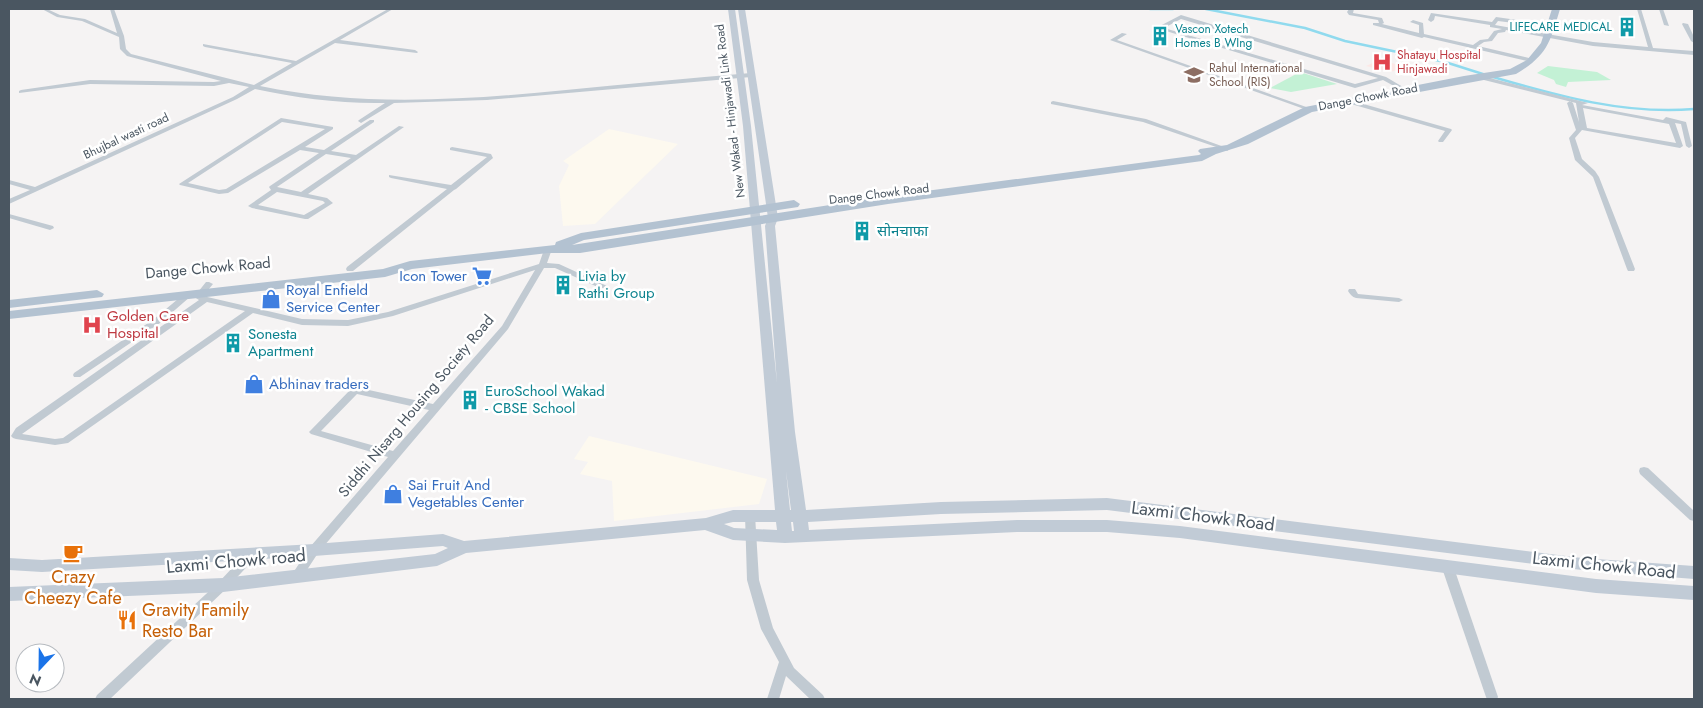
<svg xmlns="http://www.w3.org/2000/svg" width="1703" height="708" viewBox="0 0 1703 708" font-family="Jost,'Noto Sans Devanagari',sans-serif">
	<rect width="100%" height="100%" fill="#f5f3f3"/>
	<g fill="#fdf9ef">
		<polygon points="609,129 678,144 595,224 563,226 559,186 569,165 563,161"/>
		<polygon points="589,436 767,479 759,504 614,521 612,481 580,474 588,462 574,459"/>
	</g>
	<polygon fill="#fce8e6" points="1381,59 1406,68 1390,72 1366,66"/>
	<g fill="#c3f1d5">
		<polygon points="1548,66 1597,72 1611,80 1568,82 1566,87 1556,84 1554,80 1537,73"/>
		<polygon points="1300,72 1337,84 1291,92 1270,88"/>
	</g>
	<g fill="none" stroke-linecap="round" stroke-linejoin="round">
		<g stroke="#90daee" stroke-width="2.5">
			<polyline points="1150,9 1173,9"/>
			<polyline points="1206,9 1305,28 1345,41 1445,62 1486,75"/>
			<path d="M1493,77C1558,96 1626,115 1694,109"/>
		</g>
		<g fill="#c1cad2" fill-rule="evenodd">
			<path d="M42,9H47L60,15L85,19L117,33L110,9H114L124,36L126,49L131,54L254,85L292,63L205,47L203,46V44L296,61L388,9H393L340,40L415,50L418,52L417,53L335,43L260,86C360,107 464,100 566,90C628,84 689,78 751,73L754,75L751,77L487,100L394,103L361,123L358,121L359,120L385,103C341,104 298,98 255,89L237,99L9,204V199L30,190L9,184V180L35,187L233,97L249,87L229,83L214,86L90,84L19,93V91L21,90L90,80L214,82L221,81L127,56L120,49L119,37L82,21L57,17Z"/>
			<polygon points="1349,9 1354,9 1353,13 1382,18 1384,23 1382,24 1419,33 1419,25 1410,22 1413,20 1423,23 1424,34 1473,45 1480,40 1488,39 1494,31 1502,29 1490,27 1490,25 1435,16 1434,20 1431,22 1428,20 1431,13 1492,22 1496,17 1552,25 1555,27 1554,28 1498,21 1495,25 1593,42 1648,47 1637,9 1641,9 1653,48 1694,51 1694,55 1593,46 1506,30 1505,32 1498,33 1492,41 1484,42 1478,46 1533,59 1533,61 1531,62 1424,37 1422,38 1373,25 1373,23 1379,23 1378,20 1349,15 1347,12"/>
			<polygon points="1659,9 1663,9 1669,26 1664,25"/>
			<path d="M1181,15L1386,77L1408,90L1403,91L1383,80L1355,88L1156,28ZM1181,19L1378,78L1355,84L1164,28Z"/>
			<polygon points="1683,23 1688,24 1694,37 1694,43 1691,41 1682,24"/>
			<polygon points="1122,33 1127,34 1117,40 1312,109 1307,110 1110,40"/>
			<path d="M1478,75L1588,103L1582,105L1663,120L1666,117L1686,122L1692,146L1689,148L1686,146L1681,124L1675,123L1683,146L1680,148L1582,130L1575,138L1582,159L1595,171L1599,177L1635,269L1634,271H1628L1627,269L1593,177L1575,160L1569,138L1576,130L1567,103L1570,101L1573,103L1579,122L1576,103L1476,78L1475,77ZM1583,108L1669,124L1676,143L1587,128Z"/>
			<polygon points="1346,99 1451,129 1452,130 1443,142 1439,142 1438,141 1445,131 1344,102 1344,100"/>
			<polygon points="1053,101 1146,119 1230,149 1227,151 1225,150 1143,122 1051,104 1051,102"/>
			<path d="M281,118L333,127V129L305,147L324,150L370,120H374V122L331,151L356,155L399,126L404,127L308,194L327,198L333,203L308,219H305L252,208L248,206L271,190L269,187L270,186L319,153L300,150L228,193L219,194L180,185L179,184ZM282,122L325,129L226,189L219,190L188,183ZM326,154L351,158L301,192L277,187ZM277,192L323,201L325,203L304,215L258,205Z"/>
			<polygon points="452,147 491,154 493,158 456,189 454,190 353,271 347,271 346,269 347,267 447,189 391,178 389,177 389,175 451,185 487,157 450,150 450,148"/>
			<polygon points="9,214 53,226 54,228 50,230 9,218"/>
			<path d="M545,247H551L552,249L547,263L559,264L607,286L603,288H600L555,268H544L508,329L318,553L301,579L297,581L293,579L291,576L310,547L388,457L311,434L309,432L311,430L352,388L355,387L433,404L502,326L535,270L393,316L348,326L302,325L253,313L68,443L55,445L16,439L13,438L11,436L16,428L199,300L194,297L206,282H209L213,284L203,296L302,319L348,320L388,312L539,264ZM207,302L245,311L63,438L55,439L22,434ZM357,394L429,410L393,451L321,431Z"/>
			<path d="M1349,289H1355L1358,294L1399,298L1403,300L1399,302L1356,298C1352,297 1350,294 1348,291Z"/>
			<polygon points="184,294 187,294 191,296 160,323 80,377 74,377 73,375 74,373 154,319"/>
			<polygon points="1644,467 1648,468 1694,511 1694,521 1690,520 1640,474 1639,471 1640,468"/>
			<polygon points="750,511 754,512 755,515 759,580 773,628 794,668 823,695 825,699 810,699 786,676 779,699 767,699 779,662 761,629 747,580 745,515 746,512"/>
			<polygon points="252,550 256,551 257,554 256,557 227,588 110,699 95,699 97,695 219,582 248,551"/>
			<polygon points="1448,563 1452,565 1454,568 1498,697 1497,699 1487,699 1486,697 1442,568 1444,565"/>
		</g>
		<path fill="#c1cbd6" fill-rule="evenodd" d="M728,9H735L751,126L777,383L765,226L768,218L738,9H745L778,218L775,226L795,432L806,510L941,502L1107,498L1582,558L1694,566V579L1582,570L1107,510L941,514L808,522L809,530L1017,520H1107L1180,526L1596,579L1694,586V600L1596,593L1180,538L1107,532H1017L785,543L733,540L705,530L466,553L437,566L223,592L9,601V587L223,578L435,554L448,548L443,546L314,556L42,572L9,570V558L42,560L314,544L443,534L464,541L706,518L733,510H775L743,126ZM786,471L791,510H790ZM733,522H776L777,530L734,528L724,524ZM791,522H793L794,531H792Z"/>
		<g fill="#b3c2d1" fill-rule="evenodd">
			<path d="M1552,9H1560C1550,42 1548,55 1516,74L1312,112L1248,144L1216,154L1202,161L888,204L580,253H548L412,269L385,277L9,319V311L383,269L410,261L555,245L556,242L581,233L794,200L800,204L798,207L584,240L572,245L888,196L1199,155L1201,154L1198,151L1200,149L1227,145L1305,107L1464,76L1510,69L1527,60L1541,43Z"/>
			<polygon points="97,290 104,294 102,297 9,308 9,300"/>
		</g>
	</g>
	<defs>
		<symbol id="building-bare" viewBox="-9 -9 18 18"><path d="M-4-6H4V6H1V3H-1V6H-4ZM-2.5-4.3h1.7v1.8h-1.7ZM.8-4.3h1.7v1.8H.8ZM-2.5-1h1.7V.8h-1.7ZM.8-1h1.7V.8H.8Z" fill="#0f9aa8" stroke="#fff" stroke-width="2.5" paint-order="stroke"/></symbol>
		<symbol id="hospital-bare" viewBox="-9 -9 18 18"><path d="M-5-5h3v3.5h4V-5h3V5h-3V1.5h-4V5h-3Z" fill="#e0444e" stroke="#fff" stroke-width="2.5" paint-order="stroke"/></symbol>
		<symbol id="school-bare" viewBox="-9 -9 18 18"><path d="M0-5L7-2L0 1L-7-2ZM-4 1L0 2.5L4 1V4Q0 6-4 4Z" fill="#8d6e63" stroke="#fff" stroke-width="2.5" paint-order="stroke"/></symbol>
		<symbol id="supermarket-bare" viewBox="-9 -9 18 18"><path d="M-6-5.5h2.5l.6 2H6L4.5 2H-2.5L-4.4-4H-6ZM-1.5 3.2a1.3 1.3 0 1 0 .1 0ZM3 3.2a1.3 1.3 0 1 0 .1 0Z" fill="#3f7fe0" stroke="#fff" stroke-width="2.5" paint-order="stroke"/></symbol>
		<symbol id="shop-bare" viewBox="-9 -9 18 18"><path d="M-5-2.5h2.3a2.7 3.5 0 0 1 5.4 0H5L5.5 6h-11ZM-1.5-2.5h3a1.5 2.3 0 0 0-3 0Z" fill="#3f7fe0" stroke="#fff" stroke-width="2.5" paint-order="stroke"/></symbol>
		<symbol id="cafe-bare" viewBox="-9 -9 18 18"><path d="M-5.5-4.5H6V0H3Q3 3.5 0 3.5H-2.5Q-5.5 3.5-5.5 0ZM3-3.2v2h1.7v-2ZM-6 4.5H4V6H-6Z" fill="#e8710a" stroke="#fff" stroke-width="2.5" paint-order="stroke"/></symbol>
		<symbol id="restaurant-bare" viewBox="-9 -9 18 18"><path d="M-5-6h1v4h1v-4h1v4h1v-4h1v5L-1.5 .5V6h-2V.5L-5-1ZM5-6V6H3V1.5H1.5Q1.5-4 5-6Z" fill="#e8710a" stroke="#fff" stroke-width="2.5" paint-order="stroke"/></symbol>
	</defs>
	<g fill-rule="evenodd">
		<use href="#building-bare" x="1613" y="13" width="28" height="28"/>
		<use href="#building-bare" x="1146" y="22" width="28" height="28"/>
		<use href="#hospital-bare" x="1368" y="48" width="28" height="28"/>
		<use href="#school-bare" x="1180" y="61" width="28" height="28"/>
		<use href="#building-bare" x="848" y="217" width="28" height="28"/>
		<use href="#supermarket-bare" x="468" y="262" width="28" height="28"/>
		<use href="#building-bare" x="549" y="271" width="28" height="28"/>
		<use href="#shop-bare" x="257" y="285" width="28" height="28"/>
		<use href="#hospital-bare" x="78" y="311" width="28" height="28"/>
		<use href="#building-bare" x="219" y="329" width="28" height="28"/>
		<use href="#shop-bare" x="240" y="370" width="28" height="28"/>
		<use href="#building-bare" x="456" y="386" width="28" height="28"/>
		<use href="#shop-bare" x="379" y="480" width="28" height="28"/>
		<use href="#cafe-bare" x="59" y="539" width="28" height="28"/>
		<use href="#restaurant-bare" x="113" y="606" width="28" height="28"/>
	</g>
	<g text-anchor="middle" stroke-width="5" stroke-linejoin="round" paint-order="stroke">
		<g font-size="12" fill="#0d838f" stroke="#fff" text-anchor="end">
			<text x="1612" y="31">LIFECARE MEDICAL</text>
			<text x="1175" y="33" text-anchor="start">Vascon Xotech<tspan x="1175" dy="14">Homes B WIng</tspan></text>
		</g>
		<g font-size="12" fill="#be3a42" stroke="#fff" text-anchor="start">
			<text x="1397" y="59">Shatayu Hospital<tspan x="1397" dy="14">Hinjawadi</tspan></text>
		</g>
		<g font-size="12" fill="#785e54" stroke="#fff" text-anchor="start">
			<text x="1209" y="72">Rahul International<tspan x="1209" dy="14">School (RIS)</tspan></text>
		</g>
		<g font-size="12" fill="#4a5661" stroke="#fff">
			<text transform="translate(1368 97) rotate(-11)" y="4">Dange Chowk Road</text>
			<text transform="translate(730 111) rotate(-97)" y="4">New Wakad - Hinjawadi Link Road</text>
			<text transform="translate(126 136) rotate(-25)" y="4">Bhujbal wasti road</text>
			<text transform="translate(879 194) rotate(-7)" y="4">Dange Chowk Road</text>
		</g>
		<g font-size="15" fill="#0d838f" stroke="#fff" text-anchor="start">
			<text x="877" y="236">सोनचाफा</text>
			<text x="578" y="281">Livia by<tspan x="578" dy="17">Rathi Group</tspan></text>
			<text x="248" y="339">Sonesta<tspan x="248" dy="17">Apartment</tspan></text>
			<text x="485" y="396">EuroSchool Wakad<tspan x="485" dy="17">- CBSE School</tspan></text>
		</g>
		<g font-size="15" fill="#4a5661" stroke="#fff">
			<text transform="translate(208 268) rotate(-5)" y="5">Dange Chowk Road</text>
			<text transform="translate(416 406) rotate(-50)" y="5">Siddhi Nisarg Housing Society Road</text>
		</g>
		<g font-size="15" fill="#366cbe" stroke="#fff" text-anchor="start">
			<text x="467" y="281" text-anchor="end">Icon Tower</text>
			<text x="286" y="295">Royal Enfield<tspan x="286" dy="17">Service Center</tspan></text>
			<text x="269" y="389">Abhinav traders</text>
			<text x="408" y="490">Sai Fruit And<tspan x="408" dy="17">Vegetables Center</tspan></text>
		</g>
		<g font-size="15" fill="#be3a42" stroke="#fff" text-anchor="start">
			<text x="107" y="321">Golden Care<tspan x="107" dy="17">Hospital</tspan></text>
		</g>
		<g font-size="18" fill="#4a5661" stroke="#fff">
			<text transform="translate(1203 516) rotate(7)" y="6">Laxmi Chowk Road</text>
			<text transform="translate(236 561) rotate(-5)" y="6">Laxmi Chowk road</text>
			<text transform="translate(1604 565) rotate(6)" y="6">Laxmi Chowk Road</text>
		</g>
		<g font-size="18" fill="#c56008" stroke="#fff">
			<text x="73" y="583">Crazy<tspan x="73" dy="21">Cheezy Cafe</tspan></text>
			<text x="142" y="616" text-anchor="start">Gravity Family<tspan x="142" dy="21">Resto Bar</tspan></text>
		</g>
	</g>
	<rect width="1703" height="708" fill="none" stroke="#4a5661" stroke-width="20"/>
	<g transform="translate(40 668) rotate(202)"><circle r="24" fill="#ffffff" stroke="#b7bbc0"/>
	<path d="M0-4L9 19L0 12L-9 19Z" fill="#1a73e8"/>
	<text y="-8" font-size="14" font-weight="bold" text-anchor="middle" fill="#4a5661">N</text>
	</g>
</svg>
